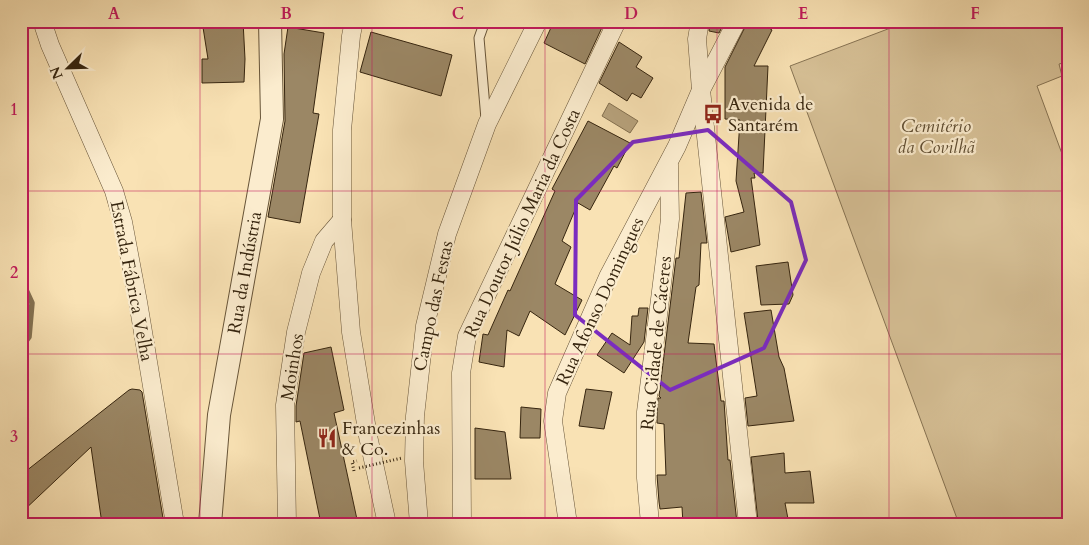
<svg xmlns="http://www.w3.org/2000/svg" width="1089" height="545" viewBox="0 0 1089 545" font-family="Cardo,serif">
	<rect width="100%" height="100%" fill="#f9e2b4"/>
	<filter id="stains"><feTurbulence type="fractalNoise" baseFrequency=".004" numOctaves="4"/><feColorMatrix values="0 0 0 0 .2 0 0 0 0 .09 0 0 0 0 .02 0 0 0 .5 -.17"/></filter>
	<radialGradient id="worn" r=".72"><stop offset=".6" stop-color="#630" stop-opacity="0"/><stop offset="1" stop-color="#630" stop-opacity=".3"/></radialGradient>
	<polygon fill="#d8c298" stroke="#877454" points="909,21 1068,21 1068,62 1059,64 1062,76 1037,86 1068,170 1068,524 959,524 790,66"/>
	<polygon fill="#b7a27c" stroke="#837050" points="609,103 638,121 630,133 602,116"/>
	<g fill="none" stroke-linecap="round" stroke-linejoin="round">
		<polyline stroke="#837050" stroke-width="5.5" points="21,279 32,303 29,337 21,348"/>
	</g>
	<g fill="#9b8765" stroke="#36250f">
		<polygon points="202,21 243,21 245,59 244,82 202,83 202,59 208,59"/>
		<polygon points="554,21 605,21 585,64 544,43"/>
		<polygon points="710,21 725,21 719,33 709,31"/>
		<polygon points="748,21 759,21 772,30 754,66 768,66 763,173 754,173 755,178 751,178 760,245 731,252 725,217 744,212 736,181 740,120 725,119 725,67"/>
		<polygon points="288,27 324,33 313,113 319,114 300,223 268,217 285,121 284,54"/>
		<polygon points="371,32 452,55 441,96 360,72"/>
		<polygon points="619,42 642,57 636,67 653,78 641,98 632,93 627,101 599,83"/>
		<polygon points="588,121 630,143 617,168 614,166 590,210 578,203 562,241 571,247 555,284 582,300 565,335 530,311 519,336 507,330 504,367 479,362 483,334 488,335 508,290 510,291 555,191 552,189"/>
		<polygon points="701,192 707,243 701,243 699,285 696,287 688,343 714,344 721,401 724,401 728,460 730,460 737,523 734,524 683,524 682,507 660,509 659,502 657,475 666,475 664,424 657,423 657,413 658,398 661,398 659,396 676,258 679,258 686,193"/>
		<polygon points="788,262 793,295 789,304 761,305 756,266"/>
		<polygon points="639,308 648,308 644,342 624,373 597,355 612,333 630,345 632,316 638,316"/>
		<polygon points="771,310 779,357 784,368 794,421 748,426 745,398 757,396 744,313"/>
		<polygon points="331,347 344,410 334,413 358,524 321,524 300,421 296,422 296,406 304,353"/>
		<polygon points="132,389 140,390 142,392 164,524 102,524 91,447 21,513 21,475 129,390"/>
		<polygon points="586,389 612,392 604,429 579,426"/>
		<polygon points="521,407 541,409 540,438 520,438"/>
		<polygon points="475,428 505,432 511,479 475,479"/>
		<polygon points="784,453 785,473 810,471 814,503 785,503 788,519 770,524 761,524 760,521 758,521 751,457"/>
	</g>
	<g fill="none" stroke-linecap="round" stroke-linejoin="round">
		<defs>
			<polyline id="service" points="485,21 479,38 486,119"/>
			<g id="minor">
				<polyline points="42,21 50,45 114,191 123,222 138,302 175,524"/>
				<polyline points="354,21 351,36 342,130 342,220 351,332 368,436 387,524"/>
				<polyline points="700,21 697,39 701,90 748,524"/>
				<polyline points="287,524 285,405 296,332 311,273 324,241 342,220"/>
				<polyline points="419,524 414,461 415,416 425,326 447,234 487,124 538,21"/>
				<polyline points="462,524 461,373 467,336 617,21"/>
				<polyline points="568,524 553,421 557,393 608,277 677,146 701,90 737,21"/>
				<polyline points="650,524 646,478 646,412 670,219 669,165"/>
			</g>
			<g id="tertiary">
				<path id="s1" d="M210,524L219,415L272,119L270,21"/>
			</g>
		</defs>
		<use href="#service" stroke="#675438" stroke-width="11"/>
		<use href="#minor" stroke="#675438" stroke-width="19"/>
		<use href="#tertiary" stroke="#675438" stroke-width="24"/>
		<polyline stroke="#36250f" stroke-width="3" stroke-dasharray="1 2.5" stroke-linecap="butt" points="354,471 352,462 357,461"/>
		<use href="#service" stroke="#fbecce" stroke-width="9"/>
		<use href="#minor" stroke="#fbecce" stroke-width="18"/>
		<use href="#tertiary" stroke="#fbecce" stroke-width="22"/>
		<polyline stroke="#36250f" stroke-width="3" stroke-dasharray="1 2.5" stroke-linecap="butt" points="359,468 402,458"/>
	</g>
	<path fill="none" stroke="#7b2cbf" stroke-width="4" stroke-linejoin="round" d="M708,130L791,202L806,260L764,348L670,390L575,315L576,200L633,142Z"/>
	<path fill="none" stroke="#c2185b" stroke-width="1" stroke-opacity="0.55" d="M200,21V524M372,21V524M545,21V524M717,21V524M889,21V524M21,191H1068M21,354H1068"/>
	<defs>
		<symbol id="bus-bare" viewBox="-9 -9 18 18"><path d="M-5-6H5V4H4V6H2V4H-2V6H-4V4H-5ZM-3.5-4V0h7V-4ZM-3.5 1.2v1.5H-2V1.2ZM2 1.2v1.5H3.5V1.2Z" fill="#8f2418" stroke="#fbecce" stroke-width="2.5" paint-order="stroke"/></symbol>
		<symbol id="restaurant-bare" viewBox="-9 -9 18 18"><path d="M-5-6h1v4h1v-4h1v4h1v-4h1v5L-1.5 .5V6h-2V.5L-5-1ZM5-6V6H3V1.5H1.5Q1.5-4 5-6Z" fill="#8f2418" stroke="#fbecce" stroke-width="2.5" paint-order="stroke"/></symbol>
	</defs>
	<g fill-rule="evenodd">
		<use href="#bus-bare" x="699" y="100" width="28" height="28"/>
		<use href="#restaurant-bare" x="313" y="424" width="28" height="28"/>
	</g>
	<g text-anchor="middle" stroke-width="4.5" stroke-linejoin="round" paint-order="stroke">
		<g font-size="18" fill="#36250f" stroke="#fbecce" text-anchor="start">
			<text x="728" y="110">Avenida de<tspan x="728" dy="21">Santarém</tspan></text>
			<text x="342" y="434">Francezinhas<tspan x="342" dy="21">&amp; Co.</tspan></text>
		</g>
		<g font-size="18" font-style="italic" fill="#5e4c31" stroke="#fbecce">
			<text x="936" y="132">Cemitério<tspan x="936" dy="21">da Covilhã</tspan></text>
		</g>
		<g font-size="18" fill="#36250f" stroke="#fbecce">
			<text transform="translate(522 223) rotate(-65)" y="6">Rua Doutor Júlio Maria da Costa</text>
			<text dy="6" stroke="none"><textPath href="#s1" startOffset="254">Rua da Indústria</textPath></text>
			<text transform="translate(132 281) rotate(79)" y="6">Estrada Fábrica Velha</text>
			<text transform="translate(600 301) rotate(-65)" y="6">Rua Afonso Domingues</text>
			<text transform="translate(433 306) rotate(-78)" y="6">Campo das Festas</text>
			<text transform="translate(656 343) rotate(-84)" y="6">Rua Cidade de Cáceres</text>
			<text transform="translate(292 367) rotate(-81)" y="6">Moinhos</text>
		</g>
	</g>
	<rect width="1089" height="545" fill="none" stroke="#f9e2b4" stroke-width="55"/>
	<g transform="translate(68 68) rotate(247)" stroke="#fbecce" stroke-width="4" paint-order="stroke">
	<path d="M0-4L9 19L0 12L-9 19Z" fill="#36250f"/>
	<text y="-8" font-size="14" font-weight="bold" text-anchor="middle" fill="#36250f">N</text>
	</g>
	<rect x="28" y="28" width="1034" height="490" fill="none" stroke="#c2185b" stroke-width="2"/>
	<g font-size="16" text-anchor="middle" font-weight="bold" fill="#c2185b">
		<text x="114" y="19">A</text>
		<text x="286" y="19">B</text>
		<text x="458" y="19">C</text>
		<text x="631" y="19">D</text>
		<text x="803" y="19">E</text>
		<text x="975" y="19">F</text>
		<text x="14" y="115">1</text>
		<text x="14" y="278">2</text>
		<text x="14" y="442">3</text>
	</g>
	<rect width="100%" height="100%" filter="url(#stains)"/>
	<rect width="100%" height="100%" fill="url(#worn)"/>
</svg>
